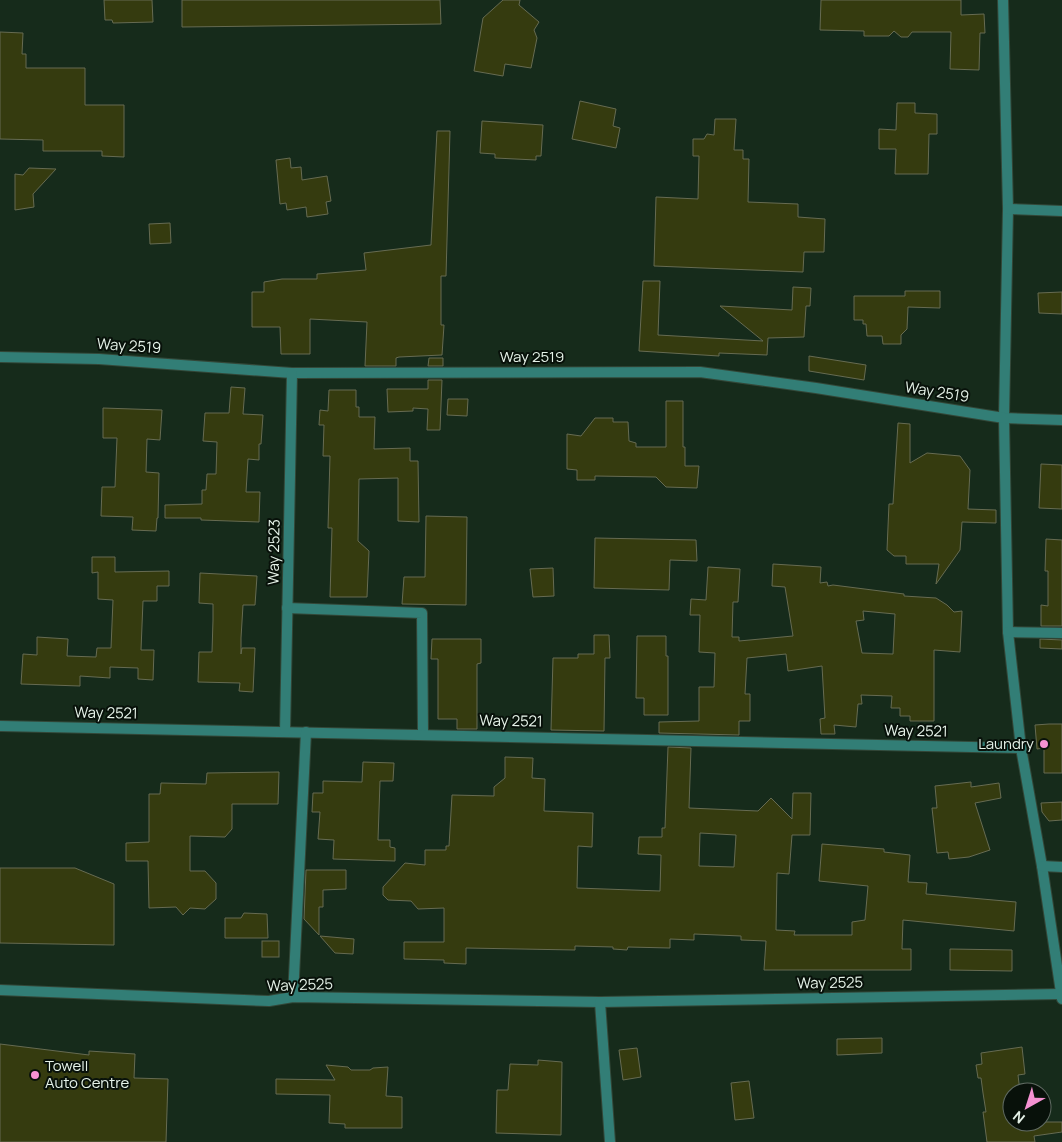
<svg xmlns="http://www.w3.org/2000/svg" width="1062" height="1142" viewBox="0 0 1062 1142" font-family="Manrope,sans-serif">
	<rect width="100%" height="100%" fill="#162b1b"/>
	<g fill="#353b0f" stroke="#666b52" fill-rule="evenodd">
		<polygon points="104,0 152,0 153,22 113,23 112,20 105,20"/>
		<polygon points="182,0 440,0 441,24 182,27"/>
		<polygon points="503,0 520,0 519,5 539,22 534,30 537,38 531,68 505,64 503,76 474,71 483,18"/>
		<polygon points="821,0 961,0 961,15 984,14 985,33 980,33 979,70 950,69 951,32 912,32 908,37 901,37 894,31 889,36 864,36 864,31 820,30"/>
		<polygon points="0,32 23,33 22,54 26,54 26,68 85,68 85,105 124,105 124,157 102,156 102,151 43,151 43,140 0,139"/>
		<polygon points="580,101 616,109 613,126 620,128 616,148 572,139"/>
		<polygon points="897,103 915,103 915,113 937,114 937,134 929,134 928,174 895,174 896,149 879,149 879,129 896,130"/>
		<polygon points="715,119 736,119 734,150 743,150 743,159 749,159 748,202 798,204 798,217 825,219 824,252 804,252 803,272 654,266 656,197 698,199 699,156 693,156 693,139 704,139 707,134 714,135"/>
		<polygon points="482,121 543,125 541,156 536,156 536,160 495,158 495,154 480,153"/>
		<polygon points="437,131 450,131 446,276 441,276 441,325 444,325 442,355 399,357 396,358 396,366 365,366 367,322 310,319 310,354 281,354 280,327 252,327 252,292 264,292 264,282 282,279 317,279 317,274 366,270 364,253 431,245"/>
		<polygon points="290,158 291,168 301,167 302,180 327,176 331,201 326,202 328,214 307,217 306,207 287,210 286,203 280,204 276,160"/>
		<polygon points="29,168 56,169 33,194 34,207 15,210 15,174 23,175"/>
		<polygon points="170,223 171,243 150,244 149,224"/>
		<polygon points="643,281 660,281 658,335 763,341 720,306 792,310 793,287 811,288 810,306 806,306 804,337 768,338 767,355 719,353 719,356 639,351"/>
		<polygon points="905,291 940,291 940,308 908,307 907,329 901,335 901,344 883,344 882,336 867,336 866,324 863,324 863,320 854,320 854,296 905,296"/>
		<polygon points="1062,292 1062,314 1039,313 1038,293"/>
		<polygon points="809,356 866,365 864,380 809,371"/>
		<polygon points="429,358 443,358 443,366 428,366"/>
		<polygon points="428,380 442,380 440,430 427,430 428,409 413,408 413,411 388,412 387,389 428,389"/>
		<polygon points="231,387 245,388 243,414 263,415 261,444 259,444 259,460 248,459 246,492 260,492 259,522 201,520 201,518 165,518 165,505 202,504 202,490 206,490 207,474 216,474 217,442 203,441 205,413 229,413"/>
		<polygon points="329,390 356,390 356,407 359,407 359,417 375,417 374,449 410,448 410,461 418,461 419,522 398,521 398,478 359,479 358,541 369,551 367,597 330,597 332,528 328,528 330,456 323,456 324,425 319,425 320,410 328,411"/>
		<polygon points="448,399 468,399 467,416 447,415"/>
		<polygon points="666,401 683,401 683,447 685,447 685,466 699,466 697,488 666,487 656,477 595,476 595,480 577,480 577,470 567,469 567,434 581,436 595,418 613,418 613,422 628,422 629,441 636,443 636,447 666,447"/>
		<polygon points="103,408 162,410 160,440 147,439 146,472 159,473 158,518 157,518 156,531 132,530 133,517 101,516 102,487 115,487 117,438 103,438"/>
		<polygon points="898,423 910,424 910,463 927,453 960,456 970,470 968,509 996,510 996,523 962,522 960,550 936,584 939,564 906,564 906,556 894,556 887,550 889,504 893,504"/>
		<polygon points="1041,464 1062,465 1062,509 1039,508"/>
		<polygon points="426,516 467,517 466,605 402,604 404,577 425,577"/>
		<polygon points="595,538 696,540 697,561 670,560 669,590 594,588"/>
		<polygon points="1046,539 1062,540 1062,626 1041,626 1041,605 1048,606 1048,571 1045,571"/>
		<polygon points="92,557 115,557 115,572 169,571 169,586 157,586 157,601 143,601 141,650 154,650 153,680 138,679 138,668 110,667 110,678 80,676 80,686 21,684 23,654 37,655 37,637 68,639 67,656 96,657 97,648 111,648 113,600 98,599 98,572 92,573"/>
		<path d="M773,564L821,567L820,583L827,582L828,586L833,585L904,594V596L936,598L947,605L954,612L962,611L960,652L934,650V721H910V716H900V708H891L892,696L861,695L862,704H858L856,727L834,725L835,734H821L820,719L825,718L822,666L788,671L786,654L747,658L745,694H750V721H739V735L659,733V722L699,721V687H714L715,653L699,652L700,615H690L691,599L706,600L708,567L740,569L738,602H733L732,637H739V641L793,636L785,587L772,586ZM863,611L895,614L893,654L862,653L856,621L864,620Z"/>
		<polygon points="553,568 554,596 533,597 530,569"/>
		<polygon points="200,573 257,576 255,605 243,605 241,638 241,654 242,648 255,648 253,692 239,691 240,683 198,682 199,652 212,652 213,620 213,604 199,603"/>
		<polygon points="594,635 609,635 610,658 605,658 604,731 551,730 553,658 578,658 578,654 594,654"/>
		<polygon points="637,636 666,636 666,656 668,656 668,715 644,715 644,698 636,698"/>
		<polygon points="432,639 481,639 481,663 477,664 477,729 457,729 457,719 438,719 438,659 431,659"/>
		<polygon points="1040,639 1062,640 1062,649 1040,648"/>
		<polygon points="1049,724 1062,724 1062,773 1044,773 1044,748 1037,749 1035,725"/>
		<path d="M668,747L691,748L689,808L758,811L771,798L792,819L793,793H811L810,835H792L789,874L777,873L776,930L795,931L794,935H852V922L865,920L868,886L819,881L822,844L884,849V852L910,855L908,882L927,883L926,894L1016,902L1014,931L903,920L902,949H911V970H764L766,941L741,940V936L694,934V940L670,939V948L628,947L627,950L613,949V947L575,946V950L466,948V964L444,963V960L404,959V942H444V908L418,909L411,901L388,900L383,895V887L405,863L425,865V850H446V846H449L452,795L494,796V787L505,778V757L533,758L532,778L545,779L544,811L593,813L592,847L578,846L577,888L660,891L661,855L638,854L639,837H662V828H665ZM700,833L736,835L734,867L699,866Z"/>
		<polygon points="363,762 394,763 393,781 380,781 378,840 390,840 390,847 395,848 395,861 333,859 334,840 318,839 320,812 312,812 313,793 323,793 323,781 362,782"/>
		<polygon points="279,772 278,804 232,804 232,829 225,837 190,836 190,871 205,871 216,883 216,899 205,909 190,908 183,915 176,907 149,908 148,861 126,861 126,843 149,842 149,794 160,794 161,783 206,784 207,773"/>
		<polygon points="971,782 971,787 999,783 1001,798 975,803 990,850 969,857 949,859 948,852 937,853 932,808 937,808 935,786"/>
		<polygon points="1062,802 1062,820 1049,821 1042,812 1041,803"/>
		<polygon points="0,868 75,868 114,884 114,945 0,943"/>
		<polygon points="306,870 346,870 346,889 323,890 323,907 319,907 319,935 304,919"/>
		<polygon points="244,913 267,914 268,938 225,938 225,918 241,918"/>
		<polygon points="320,936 354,939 353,954 335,953"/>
		<rect x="262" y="941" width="17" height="16"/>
		<polygon points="950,949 1012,950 1012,971 950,970"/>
		<polygon points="882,1038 882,1053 837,1055 837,1039"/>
		<polygon points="0,1044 89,1055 89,1051 135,1054 134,1078 168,1079 166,1142 0,1142"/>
		<polygon points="1022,1047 1025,1074 1018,1075 1020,1092 1012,1092 1012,1122 1062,1122 1062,1132 1034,1136 1035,1142 987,1142 983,1112 986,1112 983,1093 981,1078 978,1078 976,1065 982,1064 981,1053"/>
		<polygon points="637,1048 641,1077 623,1080 619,1050"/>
		<polygon points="538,1060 562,1062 561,1135 496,1133 497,1090 508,1090 510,1064 538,1065"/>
		<polygon points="326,1065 348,1067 351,1070 370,1070 373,1068 388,1067 386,1096 402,1097 402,1128 345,1128 345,1124 329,1123 330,1095 276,1094 276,1079 335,1080"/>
		<polygon points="749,1081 754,1118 735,1120 731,1083"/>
	</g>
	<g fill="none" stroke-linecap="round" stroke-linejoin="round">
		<defs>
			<g id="minor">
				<polyline points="1003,0 1008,209 1004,418 1008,632 1021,748 1042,866 1062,999"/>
				<polyline points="1008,209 1062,211"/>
				<polyline points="0,357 99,359 292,373 700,372 816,388 1004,418 1062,420"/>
				<polyline points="287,608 422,613 423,734"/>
				<polyline points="1008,632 1062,633"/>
				<polyline points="0,726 1021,748"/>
				<polyline points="285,732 292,373"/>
				<polyline points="1042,866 1062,867"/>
				<polyline points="0,990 269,1001 293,997 600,1002 1061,994"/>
				<polyline points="293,997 306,732"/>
				<polyline points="600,1002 610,1142"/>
			</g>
		</defs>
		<use href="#minor" stroke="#334738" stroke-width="12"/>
		<use href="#minor" stroke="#327e76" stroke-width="10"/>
	</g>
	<g fill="#f591d2" stroke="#08110a" stroke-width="2">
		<circle cx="1044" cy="744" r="5"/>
		<circle cx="35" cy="1075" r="5"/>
	</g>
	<g text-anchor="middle" stroke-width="4" stroke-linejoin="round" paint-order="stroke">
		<g font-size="15" fill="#e5f2e8" stroke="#08110a">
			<text transform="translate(129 346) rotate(4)" y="5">Way 2519</text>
			<text x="532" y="362">Way 2519</text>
			<text transform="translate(937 392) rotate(9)" y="5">Way 2519</text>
			<text transform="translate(274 552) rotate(-89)" y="5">Way 2523</text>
			<text transform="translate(106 713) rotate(1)" y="5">Way 2521</text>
			<text transform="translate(511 721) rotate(1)" y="5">Way 2521</text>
			<text transform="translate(916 731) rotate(1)" y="5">Way 2521</text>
			<text transform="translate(830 983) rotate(-1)" y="5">Way 2525</text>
			<text transform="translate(300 985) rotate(-2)" y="5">Way 2525</text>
		</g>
		<g font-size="15" fill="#e5f2e8" stroke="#08110a" text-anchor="end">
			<text x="1034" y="749">Laundry</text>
			<text x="45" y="1071" text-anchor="start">Towell<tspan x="45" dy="17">Auto Centre</tspan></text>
		</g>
	</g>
	<g transform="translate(1027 1107) rotate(219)"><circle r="24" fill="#08110a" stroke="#606b63"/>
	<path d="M0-4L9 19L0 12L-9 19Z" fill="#f591d2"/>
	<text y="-8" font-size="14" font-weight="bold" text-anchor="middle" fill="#e5f2e8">N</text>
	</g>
</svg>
